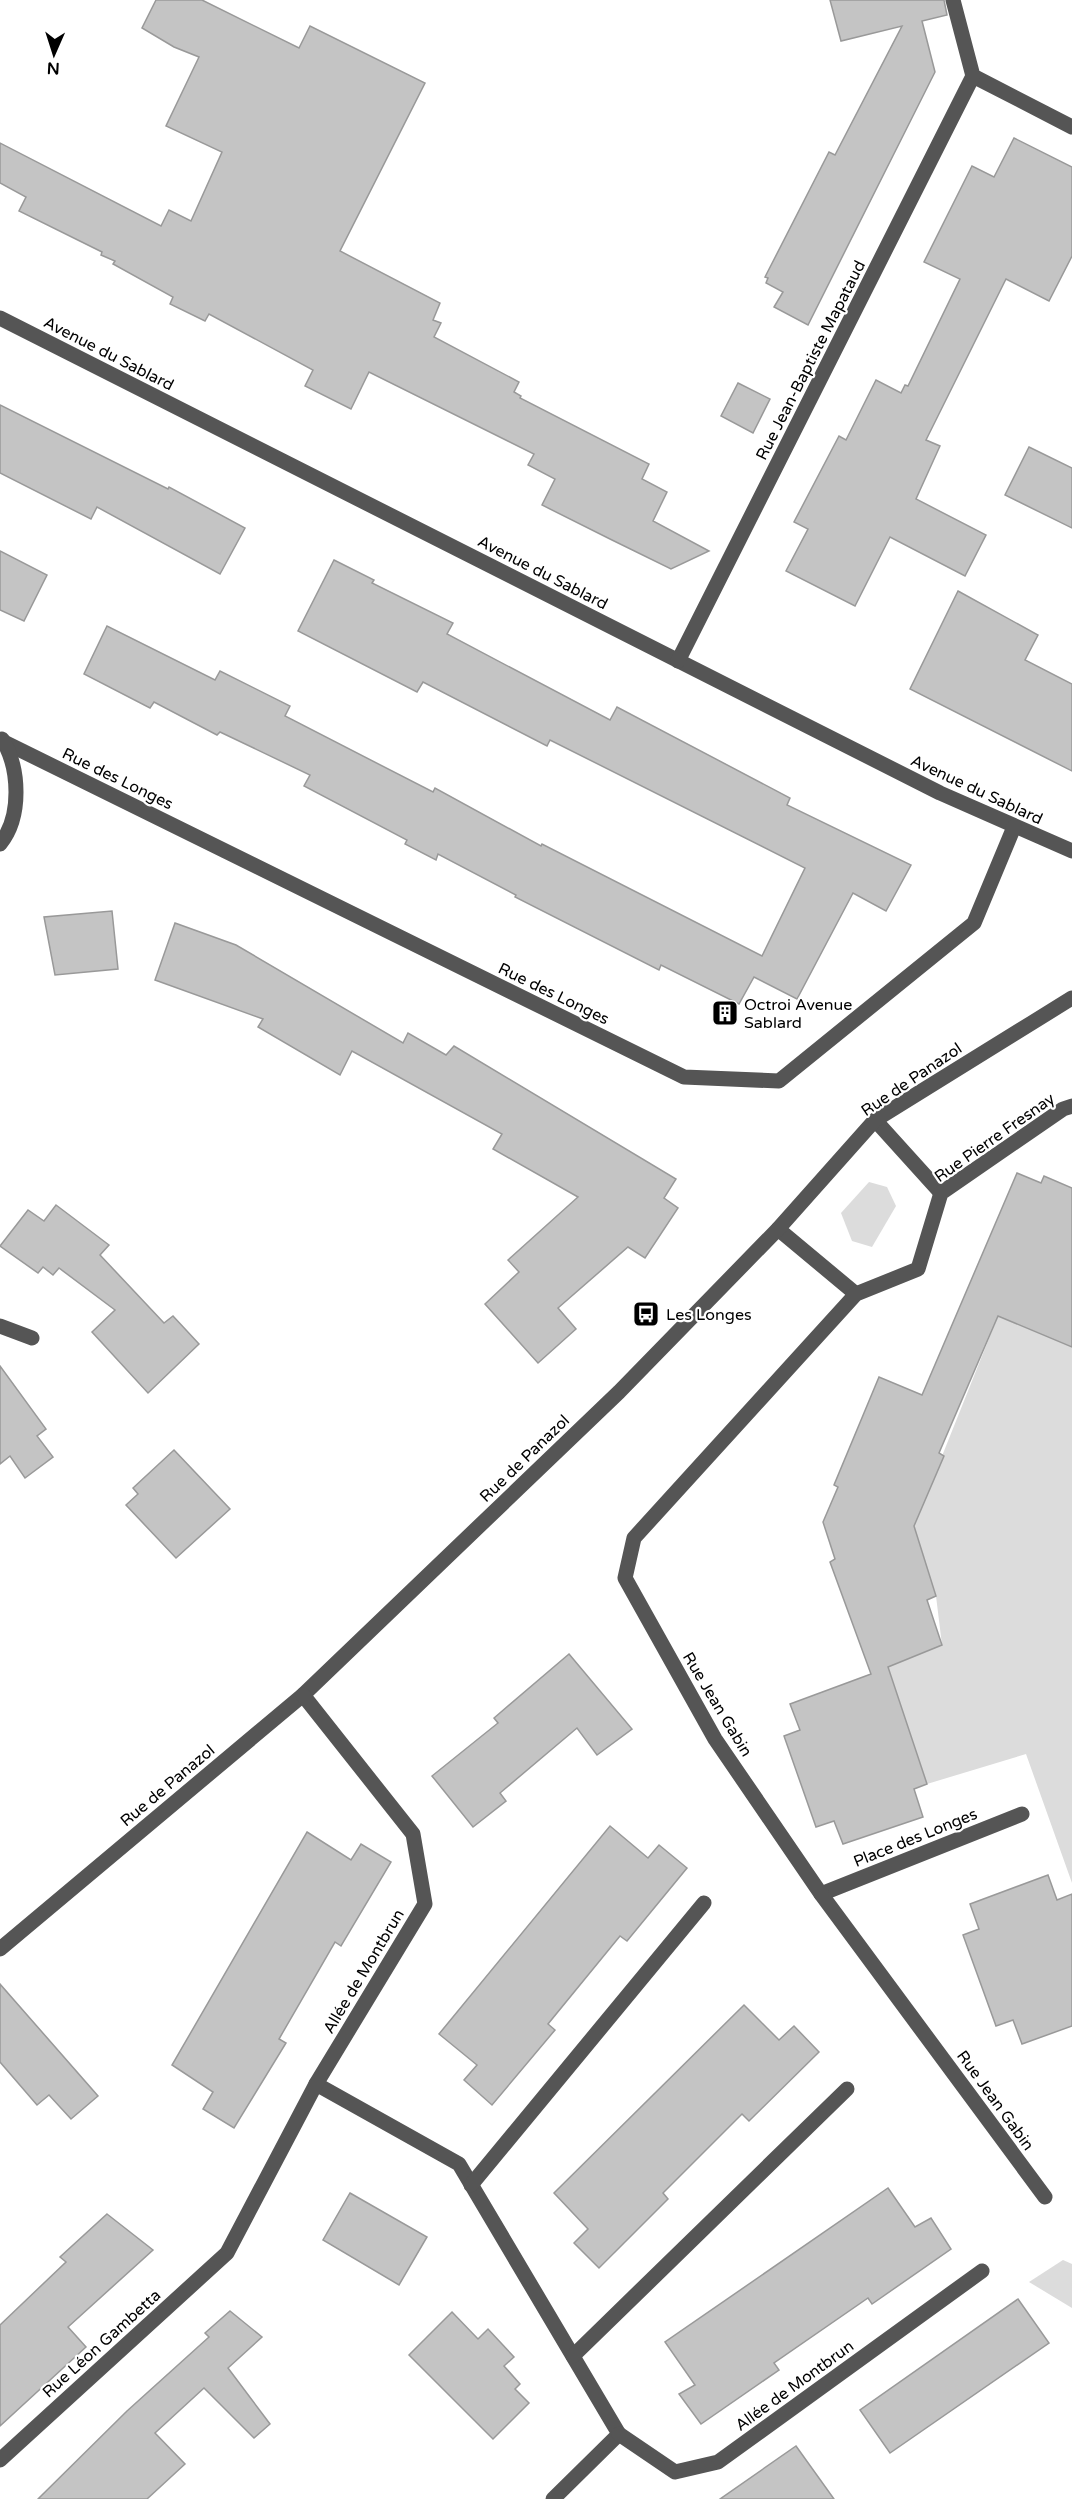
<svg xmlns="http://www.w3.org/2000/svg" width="1072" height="2499" viewBox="0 0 1072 2499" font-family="'Varela Round',sans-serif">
	<rect width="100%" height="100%" fill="#fff"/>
	<g fill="#dcdcdc">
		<polygon points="869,1182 887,1187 896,1206 872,1247 852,1241 841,1213"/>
		<polygon points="998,1316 1072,1347 1072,1883 1026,1754 927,1784 888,1667 942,1645 936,1596 914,1526"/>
		<polygon points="1063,2260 1072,2264 1072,2308 1029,2282"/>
	</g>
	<g fill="#c4c4c4" stroke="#999" stroke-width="1.5">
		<polygon points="156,0 202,0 299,48 310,26 425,83 340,251 440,303 433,320 441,323 434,337 519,382 514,392 521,396 520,398 649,464 642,479 667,492 653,521 709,551 671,569 612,540 542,505 555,479 528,465 534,454 369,372 351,409 305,386 313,370 209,314 205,321 170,304 173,297 113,264 115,261 101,255 102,252 19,211 26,197 0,183 0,143 161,226 169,210 191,221 222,152 166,126 199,57 174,47 142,28"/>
		<polygon points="830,0 944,0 947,15 922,21 935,72 808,325 774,307 783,292 766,283 768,278 765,277 829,152 835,155 902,26 841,41"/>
		<polygon points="1014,138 1072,167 1072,256 1049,301 1006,279 926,440 940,446 916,499 986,535 965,576 890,537 855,606 786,571 808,529 794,522 839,436 846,440 876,380 901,393 905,385 908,386 960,279 924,262 972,166 994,177"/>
		<polygon points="738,383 770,399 753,433 721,416"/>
		<polygon points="0,405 168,489 169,487 245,528 220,574 97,507 91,519 0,473"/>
		<polygon points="1029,447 1072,468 1072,528 1005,495"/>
		<polygon points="0,551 47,575 24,621 0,610"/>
		<polygon points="334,560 374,580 372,583 453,623 447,634 610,720 617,707 790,798 787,805 911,865 886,911 853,893 797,999 754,977 739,1004 661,965 659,970 515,897 516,895 438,854 436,860 405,844 407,840 304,786 310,775 220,732 217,735 154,702 150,708 84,674 107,626 215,680 220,671 290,706 285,716 433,792 435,788 541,846 542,844 762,956 805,868 550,740 547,746 423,682 417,692 298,631"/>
		<polygon points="958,591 1038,635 1025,660 1072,684 1072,771 910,689"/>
		<polygon points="112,911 118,969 55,975 44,917"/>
		<polygon points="175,923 236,945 403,1043 408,1033 446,1055 454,1046 676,1179 664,1198 678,1208 645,1258 628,1247 558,1308 576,1329 538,1363 485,1304 519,1272 508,1260 578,1197 493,1149 502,1134 352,1051 340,1075 258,1027 263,1019 155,980"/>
		<polygon points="1017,1173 1041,1183 1044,1176 1072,1188 1072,1347 998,1316 939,1453 944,1456 914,1526 936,1596 927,1600 942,1645 888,1667 927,1784 914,1789 923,1817 843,1844 834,1821 816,1827 784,1736 800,1730 790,1704 871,1674 830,1562 835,1559 823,1522 838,1487 834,1485 879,1377 922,1395"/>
		<polygon points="56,1205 109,1245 100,1255 164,1323 173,1316 199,1344 148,1393 92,1332 115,1310 59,1268 53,1275 43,1267 38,1273 0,1246 28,1210 44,1221"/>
		<polygon points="0,1366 46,1429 37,1436 53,1457 25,1478 10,1456 0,1464"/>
		<polygon points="174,1450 230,1509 176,1558 126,1505 138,1494 133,1488"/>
		<polygon points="569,1654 632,1729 597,1755 577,1728 500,1793 506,1801 473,1827 432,1776 498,1723 494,1718"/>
		<polygon points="610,1826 648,1858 659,1845 687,1868 627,1941 620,1936 548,2024 555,2030 492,2105 464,2080 477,2065 439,2034"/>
		<polygon points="307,1832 351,1860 361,1844 391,1862 341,1946 335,1942 279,2039 286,2043 234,2128 203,2109 213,2092 172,2065"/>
		<polygon points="1048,1875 1057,1900 1072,1894 1072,2026 1022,2044 1013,2020 996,2026 963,1935 979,1929 970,1904"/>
		<polygon points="0,1984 98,2096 71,2119 49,2095 37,2105 0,2062"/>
		<polygon points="744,2005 779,2040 794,2026 819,2052 749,2121 742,2114 663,2193 668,2199 599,2268 574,2243 588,2229 554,2193"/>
		<polygon points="888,2188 915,2227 931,2218 951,2249 872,2304 868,2298 774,2363 779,2370 701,2424 679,2394 695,2385 665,2342"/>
		<polygon points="350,2193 427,2237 399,2285 323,2240"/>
		<polygon points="107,2214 153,2250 68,2327 86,2347 0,2426 0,2325 66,2262 60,2257"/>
		<polygon points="1018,2299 1049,2343 890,2453 860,2410"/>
		<polygon points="230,2311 262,2337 228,2368 270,2424 254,2438 204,2388 155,2433 185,2464 147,2499 38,2499 127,2411 209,2337 205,2333"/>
		<polygon points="452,2312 478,2339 488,2329 514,2357 504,2366 520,2384 515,2389 529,2403 493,2439 409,2355"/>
		<polygon points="796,2446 834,2499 720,2499"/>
	</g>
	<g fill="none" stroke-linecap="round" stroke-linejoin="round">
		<g stroke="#555" stroke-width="15">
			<polyline points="953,0 973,76 1072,127"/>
			<polyline points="0,318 940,793 1072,851"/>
			<polyline points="678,661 973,76"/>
			<polyline points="4,742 684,1077 779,1081 974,923 1014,827"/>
			<path d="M0,844C22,817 20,768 2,739"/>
			<polyline points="875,1120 941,1193"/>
			<polyline points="778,1229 856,1294"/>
			<polyline points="0,1326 32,1338"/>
			<polyline points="821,1894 1022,1814"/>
			<polyline points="0,1949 303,1695 619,1392 778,1229 875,1120 1072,998"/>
			<polyline points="316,2084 459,2164 619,2434 553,2499"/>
			<polyline points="471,2185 704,1903"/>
			<polyline points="1045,2197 821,1894 715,1739 625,1578 634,1538 856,1294 918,1269 941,1193 1063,1109 1072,1106"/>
			<polyline points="573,2356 847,2089"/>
			<polyline points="619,2434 675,2472 718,2462 982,2271"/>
			<polyline points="0,2460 227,2253 316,2084 425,1904 413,1834 303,1695"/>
		</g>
	</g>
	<defs>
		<symbol id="building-square" viewBox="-11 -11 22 22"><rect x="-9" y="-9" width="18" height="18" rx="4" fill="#000" stroke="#fff"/><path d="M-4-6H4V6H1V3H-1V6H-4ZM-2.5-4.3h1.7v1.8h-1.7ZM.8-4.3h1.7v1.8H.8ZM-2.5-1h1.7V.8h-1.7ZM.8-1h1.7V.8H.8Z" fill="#fff"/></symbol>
		<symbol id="bus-square" viewBox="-11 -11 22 22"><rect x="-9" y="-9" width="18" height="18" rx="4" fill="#000" stroke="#fff"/><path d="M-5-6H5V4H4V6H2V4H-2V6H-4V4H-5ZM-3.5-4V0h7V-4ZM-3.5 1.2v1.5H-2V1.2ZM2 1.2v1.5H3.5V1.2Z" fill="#fff"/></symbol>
	</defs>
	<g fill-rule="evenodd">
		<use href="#building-square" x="710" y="998" width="30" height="30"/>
		<use href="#bus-square" x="631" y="1299" width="30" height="30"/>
	</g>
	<g text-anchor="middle" stroke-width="4.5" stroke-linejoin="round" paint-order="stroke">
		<g font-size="16" fill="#000" stroke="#fff">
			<text transform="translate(109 353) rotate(27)" y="6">Avenue du Sablard</text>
			<text transform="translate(810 360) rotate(-63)" y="6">Rue Jean-Baptiste Mapataud</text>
			<text transform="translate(543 572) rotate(27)" y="6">Avenue du Sablard</text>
			<text transform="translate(118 778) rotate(26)" y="6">Rue des Longes</text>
			<text transform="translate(977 789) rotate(25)" y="6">Avenue du Sablard</text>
			<text transform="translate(554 993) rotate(26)" y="6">Rue des Longes</text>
			<text transform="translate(911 1079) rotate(-34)" y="6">Rue de Panazol</text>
			<text transform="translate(994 1137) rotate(-35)" y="6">Rue Pierre Fresnay</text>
			<text transform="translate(524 1458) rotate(-44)" y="6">Rue de Panazol</text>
			<text transform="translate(718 1704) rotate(59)" y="6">Rue Jean Gabin</text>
			<text transform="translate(167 1785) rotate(-40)" y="6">Rue de Panazol</text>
			<text transform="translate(915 1837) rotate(-22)" y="6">Place des Longes</text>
			<text transform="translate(363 1971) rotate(-59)" y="6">Allée de Montbrun</text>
			<text transform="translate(996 2100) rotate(54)" y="6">Rue Jean Gabin</text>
			<text transform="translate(101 2343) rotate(-42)" y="6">Rue Léon Gambetta</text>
			<text transform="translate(794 2385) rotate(-36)" y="6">Allée de Montbrun</text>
		</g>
		<g font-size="16" fill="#000" stroke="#fff" text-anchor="start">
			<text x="744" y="1010">Octroi Avenue<tspan x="744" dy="18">Sablard</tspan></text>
			<text x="666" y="1320">Les Longes</text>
		</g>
	</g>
	<g transform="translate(54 54) rotate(183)" stroke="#ffffff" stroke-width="4.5" paint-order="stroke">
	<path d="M0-4.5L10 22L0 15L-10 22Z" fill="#000000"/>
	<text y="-9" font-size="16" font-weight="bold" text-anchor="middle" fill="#000000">N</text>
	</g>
</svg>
